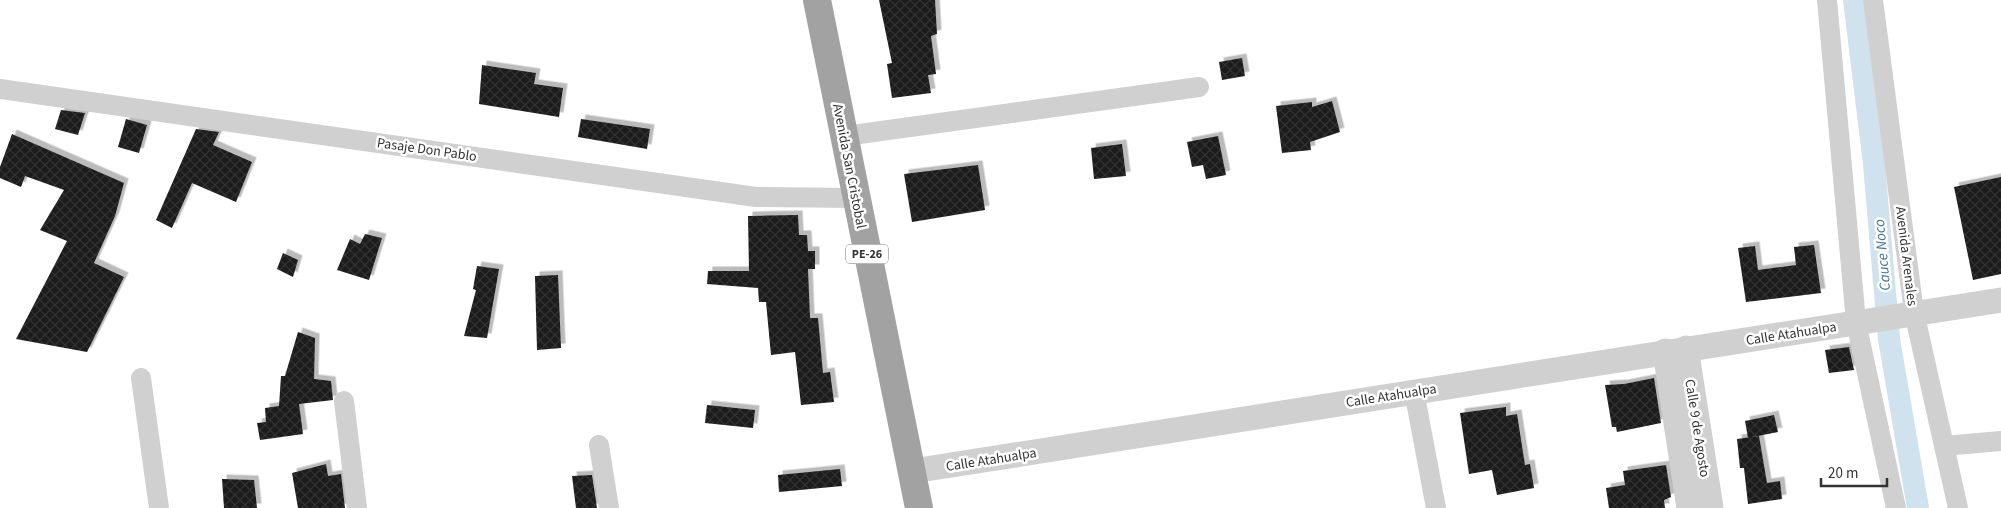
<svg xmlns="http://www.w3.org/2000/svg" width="2001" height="508" viewBox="0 0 2001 508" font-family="'Source Sans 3',sans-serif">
	<defs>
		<pattern id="building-cross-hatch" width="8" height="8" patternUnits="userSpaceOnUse" patternTransform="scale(1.25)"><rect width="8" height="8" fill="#1a1a1a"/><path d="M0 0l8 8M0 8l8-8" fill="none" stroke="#333"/></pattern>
		<filter id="shadow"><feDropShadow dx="4.5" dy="-4.5" stdDeviation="0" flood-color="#0004"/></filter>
	</defs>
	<rect width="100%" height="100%" fill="#fff"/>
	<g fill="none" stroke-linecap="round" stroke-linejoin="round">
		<polyline stroke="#cfe2ee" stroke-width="22" points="1854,0 1874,164 1889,339 1918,508"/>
	</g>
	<g fill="url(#building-cross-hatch)" filter="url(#shadow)">
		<polygon points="879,0 935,0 937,34 931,36 936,74 928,75 931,93 892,98 887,64 892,63"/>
		<polygon points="1242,58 1245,76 1222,80 1219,62"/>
		<polygon points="482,65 536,73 534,84 563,88 559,117 479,104"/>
		<polygon points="1332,101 1340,132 1310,142 1311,150 1282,153 1276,106 1312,102 1312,107"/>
		<polygon points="61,110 85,113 78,135 55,129"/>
		<polygon points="126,119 147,125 139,153 118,147"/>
		<polygon points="581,119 650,129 647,149 578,137"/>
		<polygon points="196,129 219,132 213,145 252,162 236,202 192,183 172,228 156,220"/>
		<polygon points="12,134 124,183 115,216 94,263 124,277 87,352 16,339 67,241 40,230 64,190 25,176 21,187 0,178 0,167"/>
		<polygon points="1218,136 1226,175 1206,179 1203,165 1192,167 1187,142"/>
		<polygon points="1122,144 1126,176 1094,179 1091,148"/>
		<polygon points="978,165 985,210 912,222 904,174"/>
		<polygon points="2001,177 2001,274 1973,280 1954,187"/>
		<polygon points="798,215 799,235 807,235 808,251 815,251 815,269 808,269 810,318 818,318 823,373 830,372 834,402 801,405 795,352 771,355 766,302 759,302 758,288 707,284 708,271 749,271 748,216"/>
		<polygon points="365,234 382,238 369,280 337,270 350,239 360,244"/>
		<polygon points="1814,245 1821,293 1746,302 1738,248 1755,246 1758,270 1796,265 1794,247"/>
		<polygon points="283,253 298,260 293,277 277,269"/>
		<polygon points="477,266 499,269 487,338 464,336 476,290 473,289"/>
		<polygon points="558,275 561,348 537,350 535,276"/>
		<polygon points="298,332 315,338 314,379 331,381 333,400 299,404 303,434 260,440 257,423 266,422 265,408 279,406 281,376 285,376"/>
		<polygon points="1849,347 1854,370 1829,373 1825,350"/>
		<polygon points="1654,378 1661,423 1617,432 1616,427 1612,427 1605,385 1624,384"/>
		<polygon points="707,405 755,410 753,428 705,423"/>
		<polygon points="1506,407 1506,416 1517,414 1525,465 1530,464 1534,488 1497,495 1492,470 1469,474 1460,413"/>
		<polygon points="1774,415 1778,432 1748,438 1745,421"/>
		<polygon points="1759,436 1767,483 1780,481 1782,499 1748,504 1744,468 1740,468 1737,439"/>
		<polygon points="326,464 328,476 341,474 345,508 298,508 292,473"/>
		<polygon points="1666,465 1671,497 1664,500 1665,508 1609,508 1606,488 1625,485 1623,471"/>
		<polygon points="840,469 842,486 779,492 778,475"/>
		<polygon points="592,475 597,508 576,508 572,476"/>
		<polygon points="222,479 254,480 257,508 224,508"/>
	</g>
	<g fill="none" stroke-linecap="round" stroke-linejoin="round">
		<g stroke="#d0d0d0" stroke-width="20">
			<polyline points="1827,0 1856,322 1896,508"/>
			<polyline points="1873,0 1914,312 1958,508"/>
			<polyline points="0,89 756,197 855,198"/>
			<polyline points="845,136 1199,87"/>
			<polyline points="141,378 159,508"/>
			<polyline points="1414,391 1436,508"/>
			<polyline points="344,401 357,508"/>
			<polyline points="599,445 609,508"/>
			<polyline points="1944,446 2001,441"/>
		</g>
		<g stroke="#d0d0d0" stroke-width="25">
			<polyline points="1686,348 1711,508"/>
			<polyline points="1665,351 1689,508"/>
			<polyline points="913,471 2001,300"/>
		</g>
		<polyline stroke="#a2a2a2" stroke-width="28" points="817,0 919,508"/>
	</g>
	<g text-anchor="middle" stroke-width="5" stroke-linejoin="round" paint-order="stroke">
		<rect fill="#fff" stroke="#707070" stroke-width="1" x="846" y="244.5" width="42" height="19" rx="4"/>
		<g font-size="12" font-weight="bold" fill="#333">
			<text x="867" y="258">PE-26</text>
		</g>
		<g font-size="14" fill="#333" stroke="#fff">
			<text transform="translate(427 149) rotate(8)" y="5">Pasaje Don Pablo</text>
			<text transform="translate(850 166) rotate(79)" y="5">Avenida San Cristobal</text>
			<text transform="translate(1907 256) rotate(83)" y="5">Avenida Arenales</text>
			<text transform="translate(1791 333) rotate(-9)" y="5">Calle Atahualpa</text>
			<text transform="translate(1391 395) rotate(-9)" y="5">Calle Atahualpa</text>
			<text transform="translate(1698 428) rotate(81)" y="5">Calle 9 de Agosto</text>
			<text transform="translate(991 459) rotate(-9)" y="5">Calle Atahualpa</text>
		</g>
		<g font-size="15" font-style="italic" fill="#3f7597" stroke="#fff">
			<text transform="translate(1882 255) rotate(-95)" y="5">Cauce Noco</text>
		</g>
	</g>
	<path d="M1821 478v8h66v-8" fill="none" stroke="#333333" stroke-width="2.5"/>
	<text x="1828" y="478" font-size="15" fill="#333333" stroke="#ffffff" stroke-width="4" paint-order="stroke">20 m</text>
</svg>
